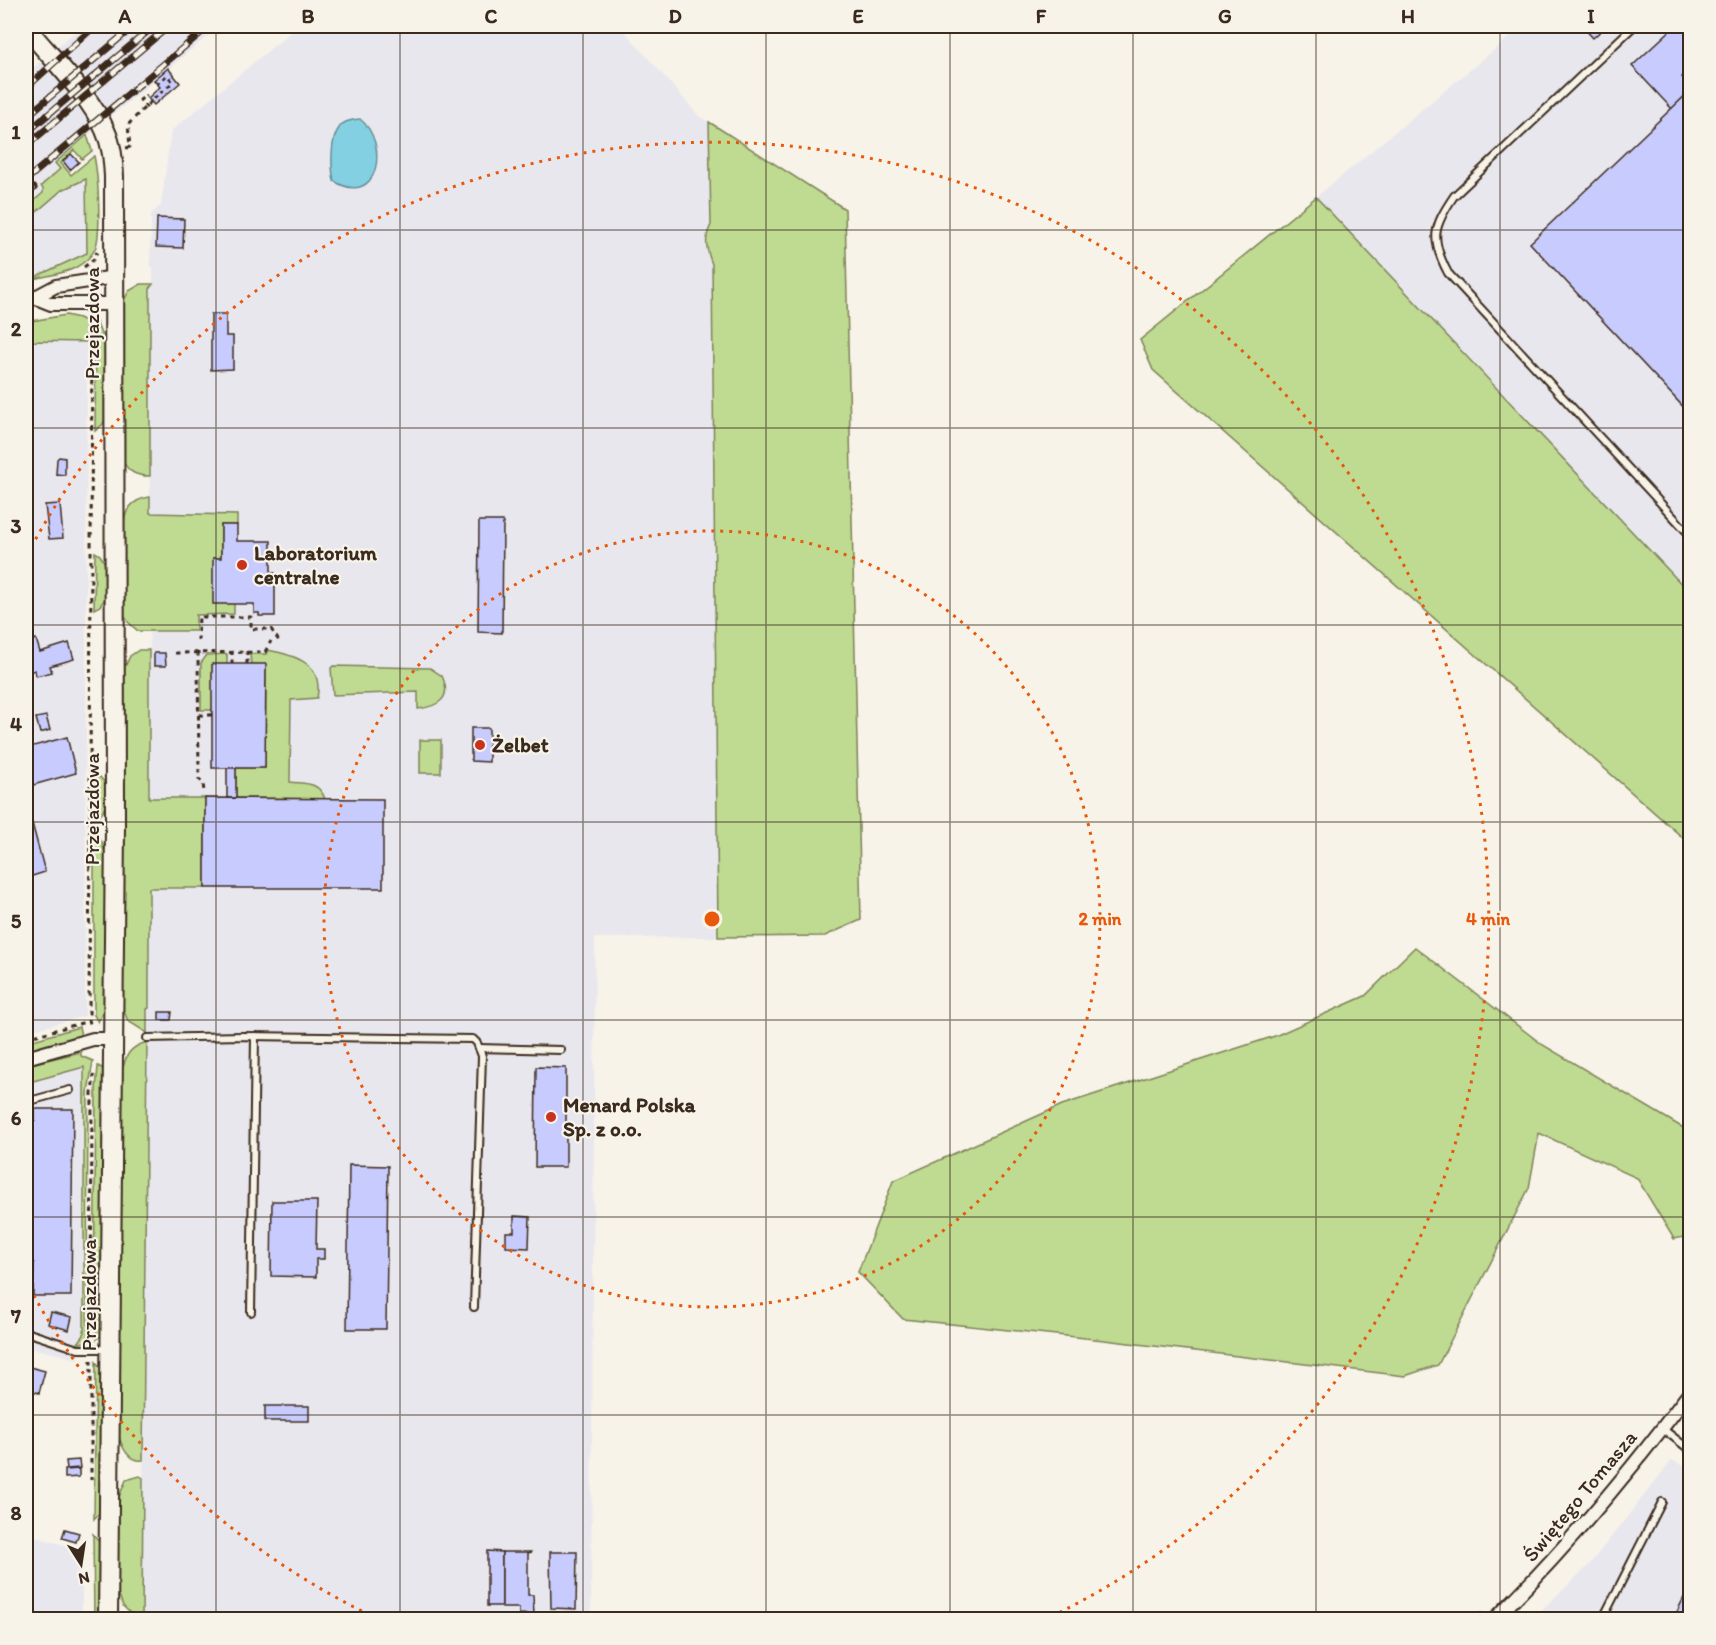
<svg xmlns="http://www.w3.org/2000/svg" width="1716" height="1645" viewBox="0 0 1716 1645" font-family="Itim,sans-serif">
	<rect width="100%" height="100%" fill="#f7f3e8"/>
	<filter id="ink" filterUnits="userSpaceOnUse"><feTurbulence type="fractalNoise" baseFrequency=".0167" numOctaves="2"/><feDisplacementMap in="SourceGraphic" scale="12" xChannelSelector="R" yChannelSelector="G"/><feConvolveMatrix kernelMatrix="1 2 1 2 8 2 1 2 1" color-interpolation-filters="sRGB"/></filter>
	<g filter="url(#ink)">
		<g fill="#e9e7ee">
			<polygon points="81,26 220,26 55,163 60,169 41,186 43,193 26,207 26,74"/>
			<polygon points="298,26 620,26 700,117 709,122 711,225 706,235 707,252 712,264 718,937 595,938 591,1619 142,1619 147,1008 149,1008 150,287 153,284 153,268 150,266 151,214 161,205 171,131"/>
			<polygon points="1523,26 1690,26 1690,593 1316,197"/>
			<polygon points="87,178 87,253 26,280 26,221 62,190"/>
			<polygon points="26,341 87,342 85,1016 26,1032"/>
			<polygon points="84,1067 84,1336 78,1342 78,1359 26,1347 26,1083"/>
			<polygon points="1672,1460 1690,1469 1690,1619 1531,1620 1589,1565"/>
			<polygon points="26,1534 82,1550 82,1619 26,1619"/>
		</g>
		<g fill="#bfda91" stroke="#7d8258" stroke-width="1.5">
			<path d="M709,122L845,209L861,920L825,936L718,937L712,264C706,249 704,238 711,225Z"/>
			<path d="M87,135L92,151L82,159L74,150L61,163L71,175L94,156C98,174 102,233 95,249C91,257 84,263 75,268C61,275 41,276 26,281L87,253L86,179L62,190L26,221V207L43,193V189L41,186L60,169L55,163Z"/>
			<polygon points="1316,197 1690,593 1690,844 1153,370 1140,340"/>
			<path d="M141,284H153L150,288V476C137,476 129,473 123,461V302L129,291Z"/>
			<polygon points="66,315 79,318 88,323 88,342 26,341 26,322"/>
			<polygon points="96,321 106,347 106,418 102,425 95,431"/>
			<path d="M150,497V513L237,515V525H221V558H213L234,604V614L196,615V631H138L128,622L123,612C123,589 117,524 129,508C134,501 142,498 150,497Z"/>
			<polygon points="95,552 100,555 106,565 105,599 100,606 94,609"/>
			<polygon points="139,650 149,650 149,798 205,798 205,888 149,888 149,1008 147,1009 147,1033 128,1021 123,1009 123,671 130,656"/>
			<path d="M267,650C295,655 324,663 317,698L291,700L290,782C305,784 319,781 325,799L236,798V768H265L266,665L251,664L250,654H267Z"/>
			<polygon points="227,654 227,664 212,710 201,710 201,663 207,655"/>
			<path d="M333,666L430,668L442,676C452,698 440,706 418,709V692L333,695L331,668Z"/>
			<rect x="420" y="740" width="21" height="33"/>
			<path d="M100,777L105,783C105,796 109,814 94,819L93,778Z"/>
			<polygon points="94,835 102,842 105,853 105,1007 98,1022 94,1015"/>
			<polygon points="1415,947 1543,1045 1690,1132 1690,1236 1674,1239 1637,1178 1539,1133 1529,1188 1438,1365 1405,1376 1104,1340 903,1319 858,1272 893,1181 1062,1105 1275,1036 1365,996"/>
			<polygon points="79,1027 81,1035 26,1052 26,1042"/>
			<path d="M147,1042L143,1460C129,1462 123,1449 119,1437L122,1073C125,1056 129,1047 147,1042Z"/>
			<polygon points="81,1052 81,1056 93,1061 88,1092 87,1306 88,1342 78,1343 84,1335 84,1067 26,1083 26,1065"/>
			<polygon points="98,1066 102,1068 104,1074 103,1332 97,1339 94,1305 96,1090"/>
			<polygon points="96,1362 101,1369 102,1377 102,1504 100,1512 94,1519"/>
			<polygon points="140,1476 143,1478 142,1619 130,1613 123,1606 117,1590 118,1499 126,1480"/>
			<polygon points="93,1534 100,1542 100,1619 94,1619"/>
		</g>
		<path fill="#83d0e2" stroke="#668e94" stroke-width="1.5" d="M360,119C390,143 379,209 334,181C331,167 330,140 339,128C343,121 352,120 360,119Z"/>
		<g fill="#c8cbfd" stroke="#3b2a1e" stroke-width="1.5">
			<polygon points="1582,26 1606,26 1593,38"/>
			<polygon points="1675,26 1690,26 1690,69 1682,77 1690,86 1690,91 1672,109 1632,66"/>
			<polygon points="168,68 180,83 154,105 148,98 160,87 154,80"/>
			<polygon points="1690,91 1690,414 1530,243"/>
			<polygon points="71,154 79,162 70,170 63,161"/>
			<polygon points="157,218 184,219 183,248 156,247"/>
			<polygon points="211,314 226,314 226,336 233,336 233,369 211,370"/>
			<polygon points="59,457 65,458 65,475 56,474 57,459"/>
			<polygon points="60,504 63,538 49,539 45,505"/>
			<polygon points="479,521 503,521 502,633 478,632"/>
			<polygon points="221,525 237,525 237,541 271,541 271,573 275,573 275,616 259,616 259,613 254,613 254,604 213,604 213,558 221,558"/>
			<polygon points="36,639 40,652 69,643 74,659 50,666 52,672 36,676 35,670 26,673 26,642"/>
			<polygon points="154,653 165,653 166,666 154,666"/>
			<polygon points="212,664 266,664 265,768 212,768"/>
			<polygon points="46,716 50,730 40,733 36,718"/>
			<polygon points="471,728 489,728 489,762 471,761"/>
			<polygon points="67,737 76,773 26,787 26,748"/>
			<rect x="227" y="768" width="9" height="30"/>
			<polygon points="205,798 383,799 383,888 205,888"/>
			<polygon points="32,823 45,872 26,878 26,824"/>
			<polygon points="159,1012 172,1012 171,1020 159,1020"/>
			<polygon points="536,1067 566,1068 566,1167 535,1167"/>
			<polygon points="35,1109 73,1109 71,1296 33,1296 34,1263 26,1263 26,1120 35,1120"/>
			<polygon points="349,1165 388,1166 386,1329 347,1329"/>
			<polygon points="272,1201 317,1201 316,1249 324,1249 324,1259 316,1259 316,1277 271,1276"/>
			<polygon points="514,1216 530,1217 529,1248 506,1247 506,1232 514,1232"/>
			<polygon points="51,1312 72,1317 69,1330 48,1324"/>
			<polygon points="26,1366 45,1371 39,1393 26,1389"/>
			<rect x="265" y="1406" width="44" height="15"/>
			<polygon points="79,1460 80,1468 67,1469 66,1461"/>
			<polygon points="79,1469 79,1477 65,1478 65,1470"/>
			<polygon points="65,1529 79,1533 76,1542 62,1538"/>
			<polygon points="487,1551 502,1552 502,1606 487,1606"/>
			<polygon points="502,1552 532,1552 528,1553 528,1595 533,1595 534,1615 519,1614 519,1608 502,1608"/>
			<polygon points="550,1552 577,1552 576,1609 551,1608"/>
			<polygon points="1690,1585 1690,1620 1673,1620"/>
		</g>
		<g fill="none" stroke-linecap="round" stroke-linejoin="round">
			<defs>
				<g id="lane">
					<path d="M1634,26L1454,196C1433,227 1430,239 1448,273L1690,535"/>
					<polyline points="147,1038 242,1036 473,1039 477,1043 482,1056 474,1307"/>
					<polyline points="479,1048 561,1050"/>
					<polyline points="26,1102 70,1090"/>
					<polyline points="251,1312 255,1036"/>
					<polyline points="26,1332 78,1349 108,1349"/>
					<polyline points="1663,1429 1690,1450"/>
					<polyline points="1602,1620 1662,1502"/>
				</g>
				<g id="street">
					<polyline points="36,298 51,304 115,304"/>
					<polyline points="26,302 56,286 115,277"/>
					<polyline points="26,1058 93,1039 113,1039"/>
					<path d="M1494,1620C1566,1549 1629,1473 1690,1392"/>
				</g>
				<path id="secondary" d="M26,27C50,57 90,95 105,130C112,145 113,160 114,176L115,827L108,1620"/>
			</defs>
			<use href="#lane" stroke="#3b2a1e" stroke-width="10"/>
			<use href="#street" stroke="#3b2a1e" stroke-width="16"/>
			<use href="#secondary" stroke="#3b2a1e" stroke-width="22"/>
			<g stroke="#3b2a1e" stroke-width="3" stroke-dasharray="4.5 4.5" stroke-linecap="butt">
				<polyline points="112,30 118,26"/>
				<polyline points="26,60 33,62"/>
				<polyline points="147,108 140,100 147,95"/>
				<path d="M126,148L130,147L128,125C142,109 157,96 173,82L167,75L157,84"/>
				<polyline points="84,267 93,260 97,252"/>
				<polyline points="88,318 92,326 89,1020 91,1027"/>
				<polyline points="198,641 199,617 251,617 251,629 271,629 279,641"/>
				<polyline points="198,652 199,779 203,783 204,792"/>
				<polyline points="175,653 265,652 271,641"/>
				<polyline points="232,664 232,651"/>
				<polyline points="247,664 247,651"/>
				<polyline points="199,715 212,715"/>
				<polyline points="26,1038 89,1021"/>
				<polyline points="91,1339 92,1093 94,1075"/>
				<polyline points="91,1360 91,1480"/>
				<polyline points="1475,1620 1482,1613"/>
			</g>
			<use href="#lane" stroke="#f7f3e8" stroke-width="6"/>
			<use href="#street" stroke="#f7f3e8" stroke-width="12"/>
			<use href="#secondary" stroke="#f7f3e8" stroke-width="18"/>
			<defs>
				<g id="rail">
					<polyline points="26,88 95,26"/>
					<polyline points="26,117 134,26"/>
					<polyline points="26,133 154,26"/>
					<polyline points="26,146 169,26"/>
					<polyline points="26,180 209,26"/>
					<polyline points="26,195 34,188"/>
				</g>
			</defs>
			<use href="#rail" stroke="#3b2a1e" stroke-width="7"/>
			<use href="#rail" stroke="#f7f3e8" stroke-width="4.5" stroke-dasharray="14" stroke-linecap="butt"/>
		</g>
	</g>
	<path fill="none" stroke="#3b2a1e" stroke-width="1.5" stroke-opacity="0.55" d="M216,26V1620M400,26V1620M583,26V1620M766,26V1620M950,26V1620M1133,26V1620M1316,26V1620M1500,26V1620M26,230H1690M26,428H1690M26,625H1690M26,822H1690M26,1020H1690M26,1217H1690M26,1415H1690"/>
	<g fill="none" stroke="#e8590c" stroke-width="3" stroke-dasharray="3 6">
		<circle cx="712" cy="919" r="388"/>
		<path d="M378 1619A776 776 0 0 1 27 1283M27 555A776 776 0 1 1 1046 1619"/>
	</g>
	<g fill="#c8321e" stroke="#f7f3e8" stroke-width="2">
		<circle cx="242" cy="565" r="6"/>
		<circle cx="480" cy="745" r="6"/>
		<circle cx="551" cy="1117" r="6"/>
	</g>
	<g text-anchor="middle" stroke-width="4.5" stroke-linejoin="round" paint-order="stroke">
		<g font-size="21" fill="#3b2a1e" stroke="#f7f3e8">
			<text transform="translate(92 323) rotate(-90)" y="7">Przejazdowa</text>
			<text transform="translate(92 809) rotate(-90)" y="7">Przejazdowa</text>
			<text transform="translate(89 1295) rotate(-90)" y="7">Przejazdowa</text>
			<text transform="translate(1580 1496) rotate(-50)" y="7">Świętego Tomasza</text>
		</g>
		<g font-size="21" font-weight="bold" fill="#3b2a1e" stroke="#f7f3e8" text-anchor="start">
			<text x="254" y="560">Laboratorium<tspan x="254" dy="24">centralne</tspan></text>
			<text x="492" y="752">Żelbet</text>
			<text x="563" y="1112">Menard Polska<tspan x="563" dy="24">Sp. z o.o.</tspan></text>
		</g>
	</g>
	<circle cx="712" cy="919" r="9" fill="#e8590c" stroke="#f7f3e8" stroke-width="3"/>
	<g font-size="18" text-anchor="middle" font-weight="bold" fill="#e8590c" stroke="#f7f3e8" stroke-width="4.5" stroke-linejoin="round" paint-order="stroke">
		<text x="1100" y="925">2 min</text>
		<text x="1488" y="925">4 min</text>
	</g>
	<rect width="1716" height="1645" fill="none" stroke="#f7f3e8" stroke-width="66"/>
	<g transform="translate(81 1564) rotate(168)" stroke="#f7f3e8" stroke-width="4.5" paint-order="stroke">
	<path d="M0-4.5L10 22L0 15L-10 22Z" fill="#3b2a1e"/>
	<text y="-9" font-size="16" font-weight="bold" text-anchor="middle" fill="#3b2a1e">N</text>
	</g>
	<rect x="33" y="33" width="1650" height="1579" fill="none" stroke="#3b2a1e" stroke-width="2"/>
	<g font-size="20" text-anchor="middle" font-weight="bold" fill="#3b2a1e">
		<text x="125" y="23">A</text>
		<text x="308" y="23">B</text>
		<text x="491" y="23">C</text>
		<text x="675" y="23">D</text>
		<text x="858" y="23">E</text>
		<text x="1041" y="23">F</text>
		<text x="1225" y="23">G</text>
		<text x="1408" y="23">H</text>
		<text x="1591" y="23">I</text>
		<text x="16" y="139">1</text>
		<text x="16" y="336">2</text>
		<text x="16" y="533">3</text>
		<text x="16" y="731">4</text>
		<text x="16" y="928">5</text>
		<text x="16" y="1125">6</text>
		<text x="16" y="1323">7</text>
		<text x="16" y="1520">8</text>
	</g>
</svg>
